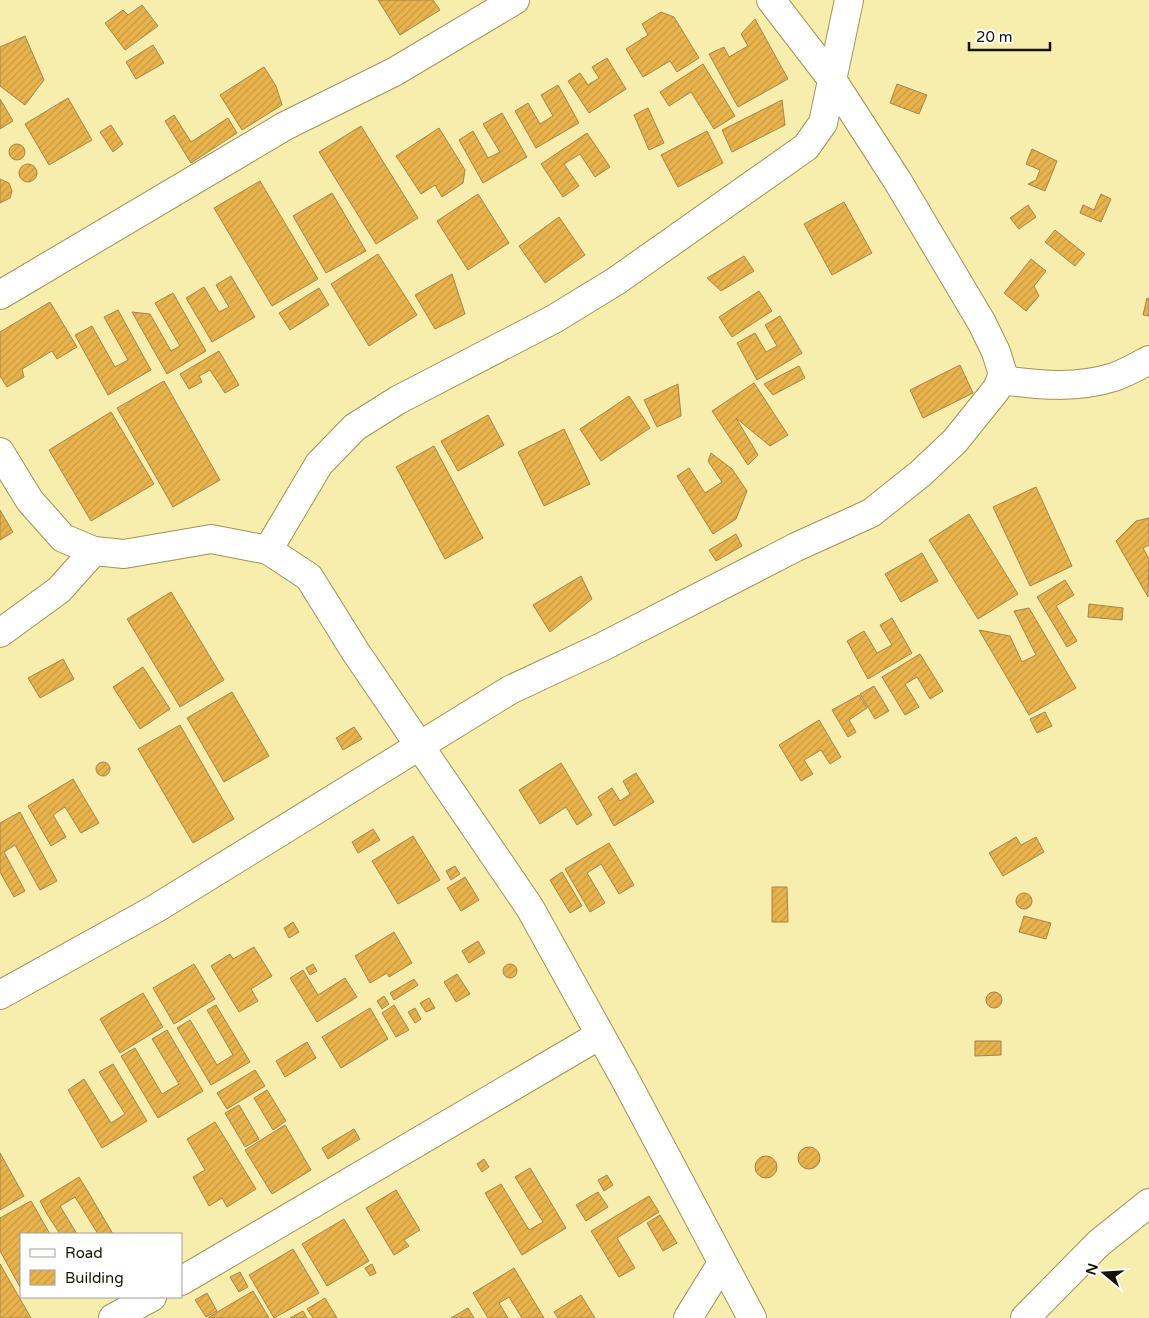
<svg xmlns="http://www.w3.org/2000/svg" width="1149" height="1318" viewBox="0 0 1149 1318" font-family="'Varela Round',sans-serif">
	<defs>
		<pattern id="building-hatch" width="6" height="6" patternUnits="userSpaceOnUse" patternTransform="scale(1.25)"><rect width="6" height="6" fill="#e9b34c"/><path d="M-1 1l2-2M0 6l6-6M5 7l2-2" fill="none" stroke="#c79941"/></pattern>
	</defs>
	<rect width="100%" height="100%" fill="#f7edac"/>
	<g fill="url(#building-hatch)" stroke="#a4854d">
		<polygon points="378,0 433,0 440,10 400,35"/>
		<polygon points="142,5 158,26 125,50 105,23 123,10 128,15"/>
		<polygon points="661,12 674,17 699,58 677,72 670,61 643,77 626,49 648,35 642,24"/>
		<polygon points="755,19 788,79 738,107 709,54 724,47 729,57 748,46 741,34"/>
		<polygon points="25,36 44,80 25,105 0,86 0,47"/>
		<polygon points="153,45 164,63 136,79 126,62"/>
		<polygon points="607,58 626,89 589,113 568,81 580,73 588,85 599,78 592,67"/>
		<polygon points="703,64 735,116 714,129 691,92 669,106 660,92"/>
		<polygon points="264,67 276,86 282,105 242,130 220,95"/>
		<polygon points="897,84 927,95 919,114 890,103"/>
		<polygon points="558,85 579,123 536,148 515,111 528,103 540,124 553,116 541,95"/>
		<polygon points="68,98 92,140 49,165 25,124"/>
		<polygon points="0,99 13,121 0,129"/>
		<polygon points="782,100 785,125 732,152 722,130"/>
		<polygon points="648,108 664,143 649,150 634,115"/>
		<polygon points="502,113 527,157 483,183 459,140 473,131 488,158 500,152 483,124"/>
		<polygon points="174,115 191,142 228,118 237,133 191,163 165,121"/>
		<polygon points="111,125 123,144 113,152 100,132"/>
		<polygon points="361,126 418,218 376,244 319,152"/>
		<polygon points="439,128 465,170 463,183 442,197 435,185 421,194 396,156"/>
		<polygon points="707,131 723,163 678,187 661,155"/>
		<polygon points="587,133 610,167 595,177 580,154 564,164 579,186 563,197 541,164"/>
		<circle cx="17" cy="152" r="8"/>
		<polygon points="1032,149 1057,161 1045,191 1028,184 1036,180 1040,170 1026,164"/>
		<circle cx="28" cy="173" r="9"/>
		<polygon points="0,179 9,183 12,191 10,198 0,203"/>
		<polygon points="260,181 318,279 272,306 214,208"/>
		<polygon points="332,193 366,251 326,273 293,216"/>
		<polygon points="478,194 509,243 468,270 437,221"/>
		<polygon points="1101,194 1111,199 1101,222 1080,213 1083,205 1094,210"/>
		<polygon points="844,202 872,253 832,275 804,224"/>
		<polygon points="1028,205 1036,217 1019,229 1010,218"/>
		<polygon points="559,217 585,255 545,283 519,246"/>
		<polygon points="1055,230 1085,254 1075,266 1045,242"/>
		<polygon points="378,254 417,315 369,346 331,284"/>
		<polygon points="744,256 754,271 721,291 707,278"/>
		<polygon points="1031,259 1046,271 1034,286 1039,296 1026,311 1004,293"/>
		<polygon points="452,274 465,314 435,329 415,295"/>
		<polygon points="231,276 255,317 212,342 186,298 204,287 219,312 229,307 216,285"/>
		<polygon points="319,288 329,305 290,330 279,313"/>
		<polygon points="759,291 772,311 732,337 719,317"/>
		<polygon points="173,293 206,351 167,374 132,312 150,314 171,351 180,346 155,303"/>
		<polygon points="1147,298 1149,299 1149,316 1143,315"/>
		<polygon points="50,302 77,347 57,359 52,351 22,369 24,377 7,387 0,376 0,332"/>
		<polygon points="118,310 151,370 108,395 75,335 92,326 115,367 128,360 104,317"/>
		<polygon points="780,316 802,353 757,380 737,343 755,333 766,352 777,346 765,325"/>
		<polygon points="219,351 239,385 225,393 210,370 199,376 202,382 189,389 180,374"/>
		<polygon points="960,365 973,393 923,418 910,390"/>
		<polygon points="799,366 805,378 773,395 764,384"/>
		<polygon points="164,381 220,480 173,507 117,408"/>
		<polygon points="754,383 788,435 770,446 736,418 758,455 748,465 712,411"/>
		<polygon points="678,384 681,416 657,427 644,400"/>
		<polygon points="629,396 650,428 601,461 580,429"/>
		<polygon points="111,412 154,484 91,521 49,450"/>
		<polygon points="488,415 504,445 458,471 441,441"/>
		<polygon points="564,429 590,484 544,506 518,452"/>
		<polygon points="434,446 483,538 445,559 396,467"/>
		<polygon points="711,453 732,469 747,491 736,519 713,534 677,476 689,468 705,493 722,482 708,461"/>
		<polygon points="1036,487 1072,566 1030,586 993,507"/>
		<polygon points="0,510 13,532 0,540"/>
		<polygon points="969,514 1018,594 978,619 929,540"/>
		<polygon points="1149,518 1149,545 1143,548 1149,559 1148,597 1116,541 1136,521"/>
		<polygon points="736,534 742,546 716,561 709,550"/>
		<polygon points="922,553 938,581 901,602 885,574"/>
		<polygon points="581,576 592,599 550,632 533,605"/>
		<polygon points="1065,580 1074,595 1056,606 1077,641 1067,647 1037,597"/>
		<polygon points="171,592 224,680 180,707 127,619"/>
		<polygon points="1089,604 1123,608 1122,620 1088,617"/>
		<polygon points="1029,608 1076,688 1029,715 979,630 1010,636 1022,662 1036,655 1014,611"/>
		<polygon points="892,618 912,653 868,679 847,641 864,631 877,653 892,645 880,625"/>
		<polygon points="920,654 943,691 930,699 917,677 905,684 919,707 905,715 882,677"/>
		<polygon points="63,659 74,679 40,698 28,678"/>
		<polygon points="143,667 170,709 140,729 113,687"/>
		<polygon points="874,686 889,711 875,719 860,694"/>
		<polygon points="232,692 269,756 224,782 187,718"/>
		<polygon points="859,695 867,708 849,720 856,732 848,737 832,710"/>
		<polygon points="1045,712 1052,726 1037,733 1030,719"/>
		<polygon points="819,720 841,757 830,764 821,750 804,760 813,774 801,781 779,745"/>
		<polygon points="180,725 234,819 193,843 138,749"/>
		<polygon points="354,727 362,739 343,750 336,738"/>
		<circle cx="103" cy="769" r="7"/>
		<polygon points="561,763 592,815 577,825 566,807 540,824 519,790"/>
		<polygon points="636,773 654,802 614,826 598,797 612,788 620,801 630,794 623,781"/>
		<polygon points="73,779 99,823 81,833 65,807 53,815 66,837 51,846 28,806"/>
		<polygon points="20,812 57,881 40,890 15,845 4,852 25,891 14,897 0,872 0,823"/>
		<polygon points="373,829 380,840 358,853 352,842"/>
		<polygon points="413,836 440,880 398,904 372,861"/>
		<polygon points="1016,837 1021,845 1036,837 1044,852 1003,876 989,853"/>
		<polygon points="609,843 634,885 619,894 601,864 587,873 605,903 590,912 565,869"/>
		<polygon points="455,866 460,874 451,880 446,871"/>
		<polygon points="562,872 582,906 570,913 550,880"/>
		<polygon points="465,877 479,900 461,911 447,888"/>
		<polygon points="772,887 787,887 788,922 772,922"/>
		<circle cx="1024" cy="901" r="8"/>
		<polygon points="1024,916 1051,923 1046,939 1019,932"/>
		<polygon points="293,922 299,932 289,938 284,928"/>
		<polygon points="394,932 412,963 389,977 387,973 370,983 355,956"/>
		<polygon points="478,941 485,953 469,963 462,951"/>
		<polygon points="254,947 272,976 251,989 258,1001 239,1012 211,966 230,954 233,959"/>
		<polygon points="194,964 215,999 174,1024 153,988"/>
		<polygon points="313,964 317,971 310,975 306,968"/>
		<circle cx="510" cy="971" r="7"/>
		<polygon points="303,970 318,995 345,978 357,997 317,1022 290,978"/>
		<polygon points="457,974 470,994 456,1002 444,982"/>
		<polygon points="414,979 418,985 394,1000 390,993"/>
		<circle cx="994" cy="1000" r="8"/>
		<polygon points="143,993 163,1027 120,1053 100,1019"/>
		<polygon points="384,996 389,1004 382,1009 377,1001"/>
		<polygon points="429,998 435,1008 426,1012 420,1003"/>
		<polygon points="216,1005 250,1062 211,1085 177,1028 190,1020 217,1065 233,1055 207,1010"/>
		<polygon points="394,1005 409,1030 396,1037 382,1013"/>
		<polygon points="370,1008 388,1039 341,1068 322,1037"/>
		<polygon points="415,1008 421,1019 415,1023 408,1012"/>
		<polygon points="167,1030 203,1091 158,1118 121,1056 135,1048 162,1094 179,1084 152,1039"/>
		<polygon points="975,1041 1001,1041 1001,1055 975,1056"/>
		<polygon points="307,1042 316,1058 285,1077 276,1061"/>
		<polygon points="113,1064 147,1121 102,1148 68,1090 84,1079 111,1123 125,1114 99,1072"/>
		<polygon points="255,1070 265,1086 227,1109 217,1093"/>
		<polygon points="267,1090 286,1121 273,1130 254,1098"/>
		<polygon points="239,1105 259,1139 245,1147 225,1113"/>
		<polygon points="215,1122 256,1189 227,1207 222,1198 209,1206 193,1177 205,1170 187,1139"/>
		<polygon points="285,1125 311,1170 272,1194 245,1150"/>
		<polygon points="354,1129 360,1139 328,1159 322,1148"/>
		<circle cx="809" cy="1158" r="11"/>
		<polygon points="0,1153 24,1196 0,1210"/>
		<circle cx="766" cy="1167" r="11"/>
		<polygon points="484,1159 489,1167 482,1172 477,1164"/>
		<polygon points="530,1168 566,1228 522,1255 485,1193 501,1184 529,1230 543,1222 515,1177"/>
		<polygon points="607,1175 613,1185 604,1191 598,1180"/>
		<polygon points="79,1177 87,1190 113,1234 98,1234 75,1197 60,1206 77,1234 60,1234 47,1214 40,1201"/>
		<polygon points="396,1190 420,1230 404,1240 409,1246 394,1255 366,1208"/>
		<polygon points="598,1192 608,1207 586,1221 576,1205"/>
		<polygon points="649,1196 659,1212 617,1238 635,1268 619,1277 591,1231"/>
		<polygon points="31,1201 50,1234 21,1234 20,1287 0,1251 0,1218"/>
		<polygon points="660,1215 677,1243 663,1251 647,1223"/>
		<polygon points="344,1219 369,1261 327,1286 302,1244"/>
		<polygon points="293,1249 319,1293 274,1318 249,1275"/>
		<polygon points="0,1264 31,1318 0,1318"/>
		<polygon points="372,1264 376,1273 370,1276 365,1268"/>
		<polygon points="514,1268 544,1318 522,1318 509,1297 499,1303 508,1318 488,1318 473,1293"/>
		<polygon points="240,1272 248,1287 239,1292 230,1277"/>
		<polygon points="253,1291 269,1318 208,1318 219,1311"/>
		<polygon points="207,1293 217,1311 206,1317 195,1300"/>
		<polygon points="581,1295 595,1318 558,1318 554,1312"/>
		<polygon points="325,1298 337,1318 313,1318 307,1309"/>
		<polygon points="468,1308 474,1318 451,1318"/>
		<polygon points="303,1311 307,1318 290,1318"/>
	</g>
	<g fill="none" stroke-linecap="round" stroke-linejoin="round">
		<defs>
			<g id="minor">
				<polyline points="0,295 285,126 394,72 515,0"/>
				<path d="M1001,380C1039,385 1076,389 1114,377C1126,373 1138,366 1149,360"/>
				<polyline points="0,452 30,501 63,538 94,551 124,554 211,539 268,550 309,577 355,651 530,908 626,1081 752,1318"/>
				<polyline points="268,550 319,464 355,427 398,400 554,319 616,281 806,147 823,123 849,0"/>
				<polyline points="0,633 59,590 94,551"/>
				<polyline points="0,995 155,909 510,690 604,646 796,547 871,513 920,474 955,441 996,390 1001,380 1002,371 996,352 982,323 897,180 831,78 771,0"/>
				<polyline points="181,1281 600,1035"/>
				<polyline points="113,1318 152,1297"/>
				<polyline points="688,1318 722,1263"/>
				<polyline points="1025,1318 1099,1243 1149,1203"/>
			</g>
		</defs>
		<use href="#minor" stroke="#9e9456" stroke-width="30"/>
		<use href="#minor" stroke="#fff" stroke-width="28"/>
	</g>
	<rect x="20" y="1233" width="162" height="65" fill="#ffffff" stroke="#a2a199"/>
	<rect x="30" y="1249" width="25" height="8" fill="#ffffff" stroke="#a2a199"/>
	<text x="65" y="1258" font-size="15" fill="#171300">Road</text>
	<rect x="30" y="1270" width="25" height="15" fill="url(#building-hatch)" stroke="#a2a199"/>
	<text x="65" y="1283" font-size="15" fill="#171300">Building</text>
	<g transform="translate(1104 1273) rotate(288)" stroke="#ffffff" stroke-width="4" paint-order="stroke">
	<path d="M0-4L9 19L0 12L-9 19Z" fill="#171300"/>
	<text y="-8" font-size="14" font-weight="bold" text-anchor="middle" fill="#171300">N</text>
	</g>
	<path d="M969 42v8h81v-8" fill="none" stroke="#171300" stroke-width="2.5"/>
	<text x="976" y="42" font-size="15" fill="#171300" stroke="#ffffff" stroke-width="4" paint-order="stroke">20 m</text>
</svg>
